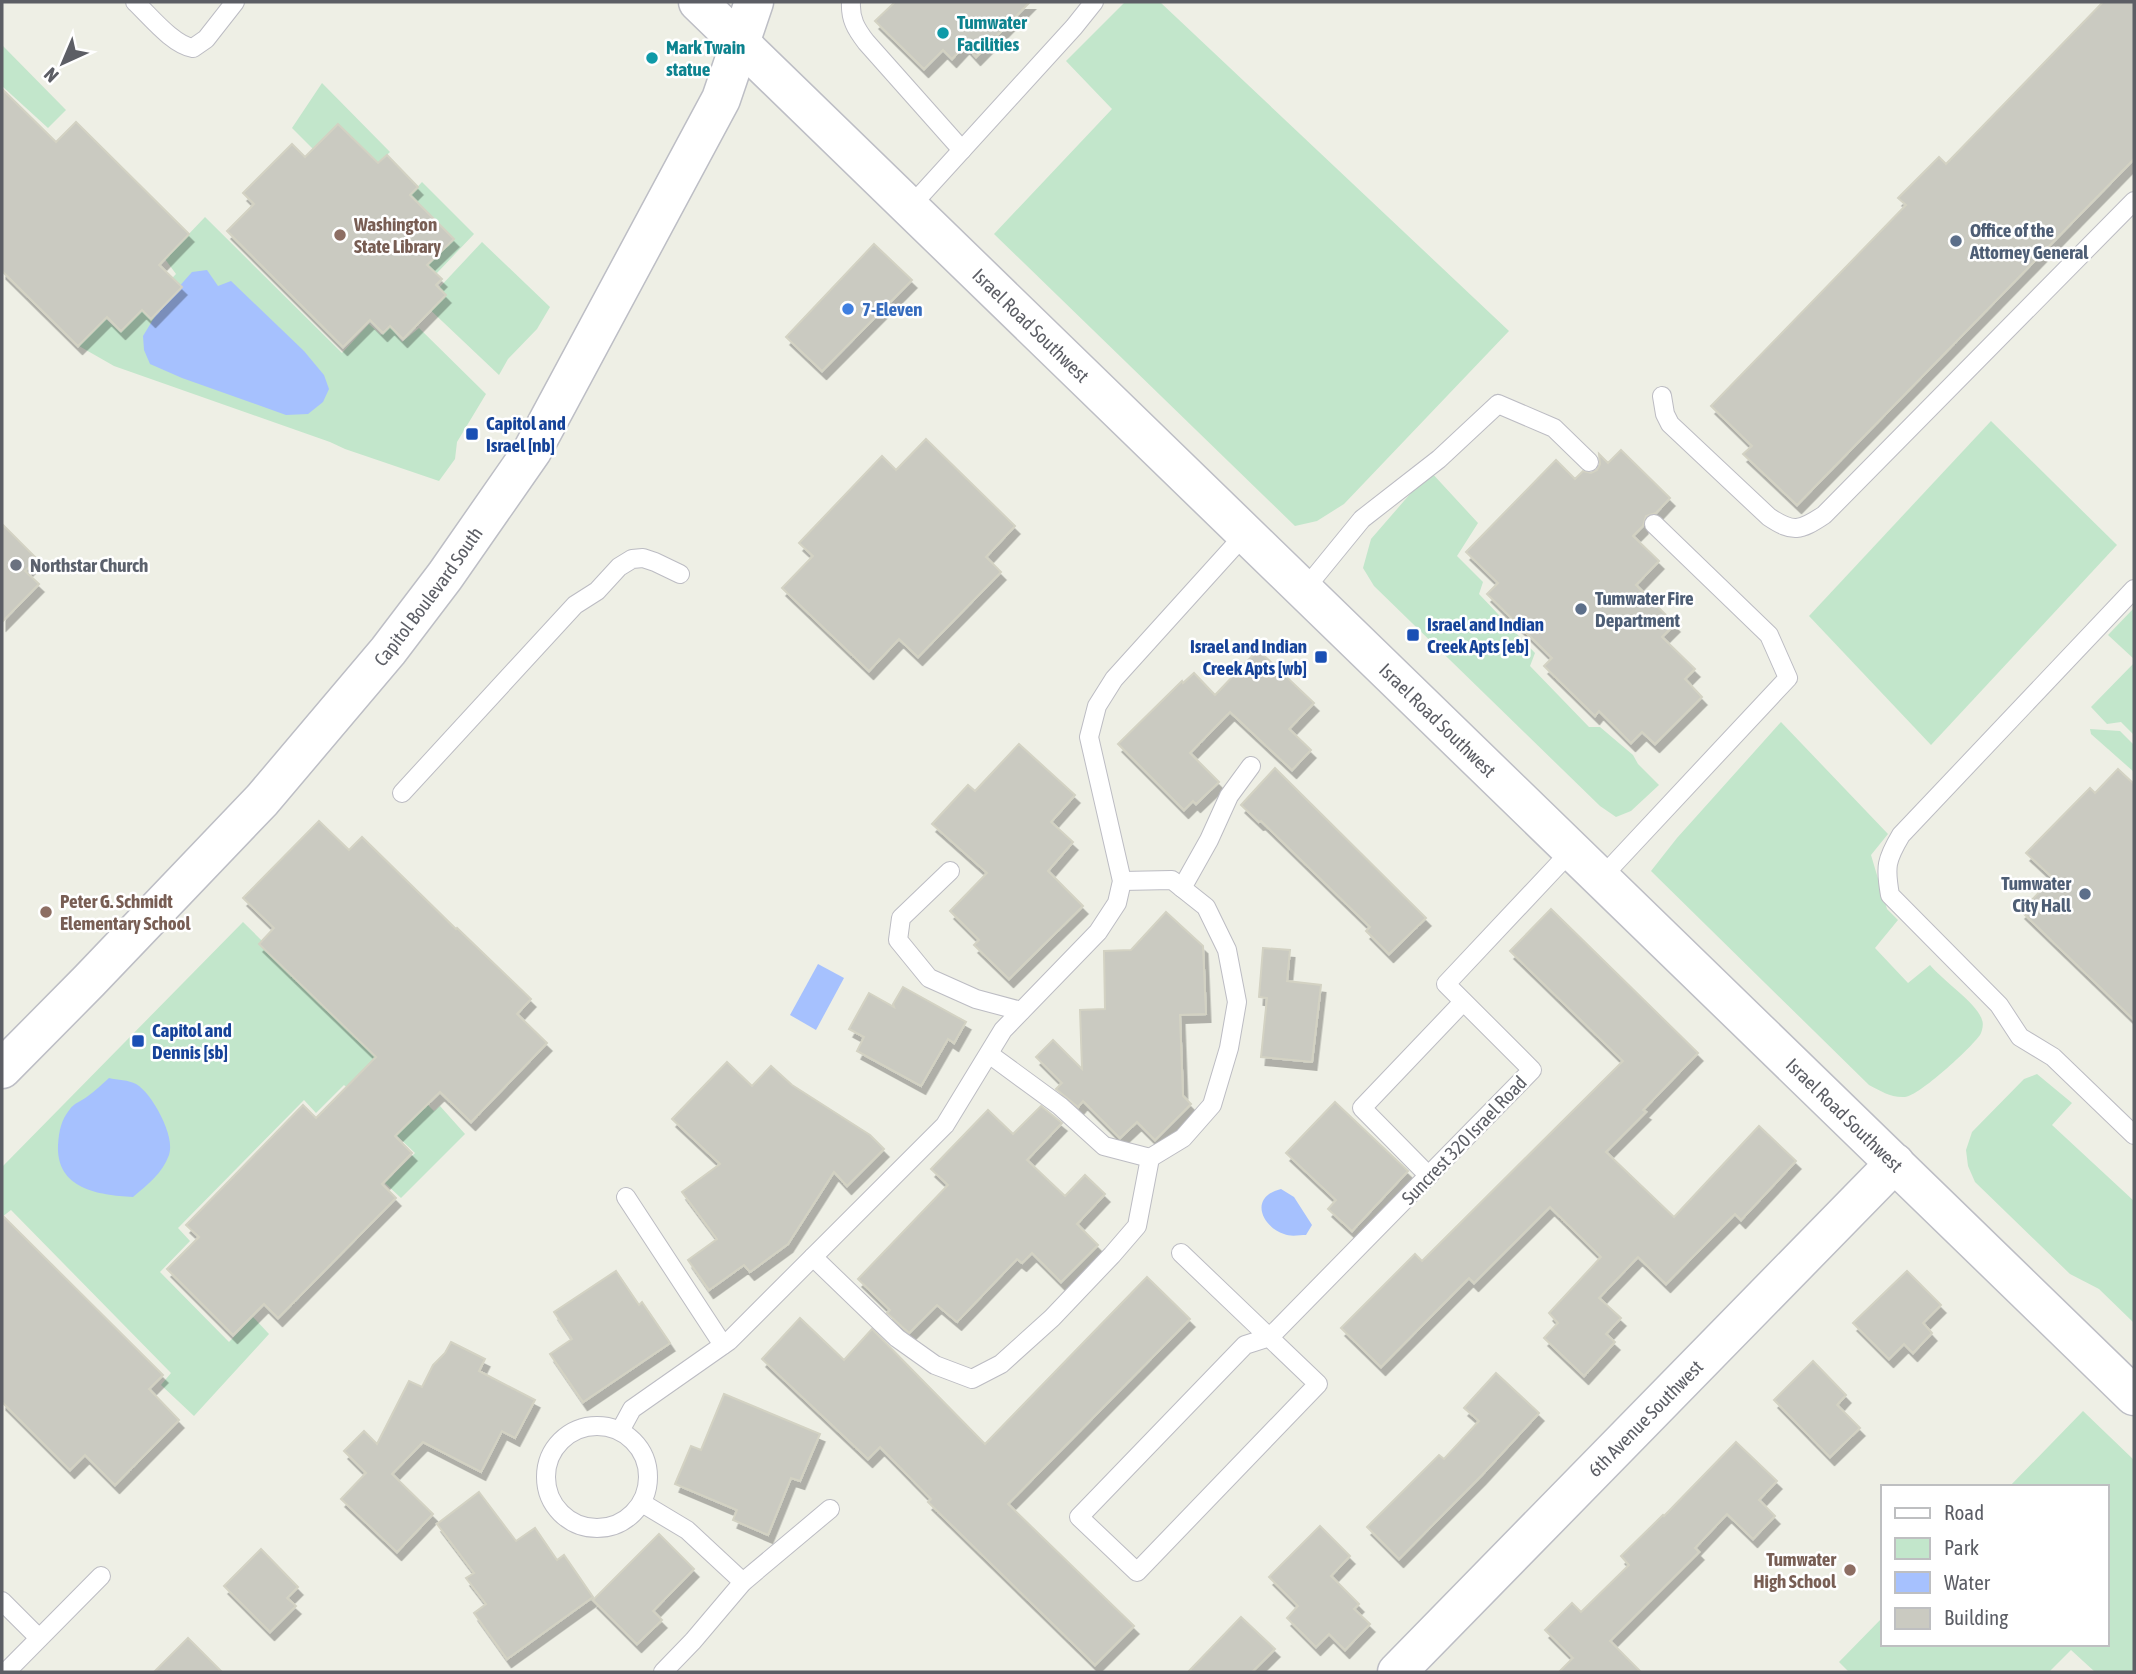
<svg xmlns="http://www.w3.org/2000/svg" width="2136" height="1674" viewBox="0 0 2136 1674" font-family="'Asap Condensed',sans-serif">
	<defs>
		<filter id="shadow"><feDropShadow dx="4.5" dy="8" stdDeviation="0" flood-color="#0004"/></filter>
	</defs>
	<rect width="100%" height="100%" fill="#eeefe5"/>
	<g fill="#c2e6cb">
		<polygon points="1125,2 1160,2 1509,331 1344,504 1317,521 1295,526 994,234 1112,109 1066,61"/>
		<polygon points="2,45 66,110 48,128 2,86"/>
		<polygon points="322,83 390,152 378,163 338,124 313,149 292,128"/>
		<polygon points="422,182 474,234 436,274 428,265 454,239 410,195"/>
		<polygon points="205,217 342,353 369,324 381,335 390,326 402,342 419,328 486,394 457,442 455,459 439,481 345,449 330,442 114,366 79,346 106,319 120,332 176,274 165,259"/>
		<polygon points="482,242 550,307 537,329 508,359 499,375 424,304"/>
		<polygon points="1991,421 2117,545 1931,745 1809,616"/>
		<polygon points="1430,471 1478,523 1457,556 1483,582 1479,594 1535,653 1530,666 1589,727 1600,727 1633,755 1638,764 1659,785 1631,811 1616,817 1600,806 1374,586 1363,568 1371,539"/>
		<polygon points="2134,608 2134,659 2108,635"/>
		<polygon points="2134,663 2134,735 2121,722 2107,724 2091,707"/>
		<path d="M1781,722L1888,834L1871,855L1887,909L1898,920L1875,948L1908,983L1930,965C1942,980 1978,1004 1982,1020C1984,1024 1982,1032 1980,1035C1971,1048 1919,1096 1905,1097C1891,1098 1881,1091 1869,1085L1651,871L1677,838Z"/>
		<polygon points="2090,729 2120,731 2134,745 2134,772 2091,734"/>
		<polygon points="243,922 434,1111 440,1106 465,1134 401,1198 385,1183 415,1153 344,1085 316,1113 304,1100 178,1228 190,1241 160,1272 229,1342 253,1317 269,1334 194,1416 161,1385 171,1373 11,1210 2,1217 2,1167"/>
		<polygon points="2037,1074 2072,1103 2052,1125 2134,1201 2134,1323 2099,1289 2070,1274 1975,1182 1968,1166 1966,1150 1972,1132 2024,1079"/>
		<polygon points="2083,1411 2134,1460 2134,1672 2095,1672 2071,1650 2049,1672 1849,1672 1839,1662 1882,1618 1882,1644 2106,1644 2106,1487 2009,1487"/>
	</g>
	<g fill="#a6c1fe">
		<polygon points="207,270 218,286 231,281 304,351 324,375 329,389 323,402 308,414 286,415 182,378 150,364 144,350 143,336 160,308 192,272"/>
		<polygon points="818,964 844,978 816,1030 790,1015"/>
		<path d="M109,1078C117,1080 129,1080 136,1084C152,1093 176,1137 169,1155C162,1174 148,1184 133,1197C98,1195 56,1189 58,1145C59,1131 61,1120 70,1109C74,1103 82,1101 88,1096C95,1091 102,1084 109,1078Z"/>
		<path d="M1281,1189L1294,1197L1312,1225L1306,1235C1300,1235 1290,1237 1284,1234C1261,1226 1249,1197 1281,1189Z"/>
	</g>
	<g fill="#cacac1" stroke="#d3d2c3" stroke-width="2" filter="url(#shadow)">
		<polygon points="895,2 1030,2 976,57 965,45 952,59 943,50 924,69 875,21"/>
		<polygon points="2103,2 2134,2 2134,159 1797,505 1743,454 1752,446 1711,406 1906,205 1898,198 1939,157 1946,164"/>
		<polygon points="2,89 56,142 76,122 189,234 159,265 182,287 151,319 142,310 121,331 107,317 78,346 2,271"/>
		<polygon points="338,124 378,163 387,155 418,187 410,195 454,239 427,265 442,279 436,285 446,295 403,339 390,326 383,333 370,320 343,347 227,231 254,204 243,193 292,144 305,157"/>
		<polygon points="874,244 912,280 822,371 786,337"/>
		<polygon points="926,439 1015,526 986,557 1001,572 918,657 899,639 869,671 782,588 813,556 799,543 882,456 896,470"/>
		<polygon points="1621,450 1670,498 1656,513 1646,516 1643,526 1633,536 1659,561 1636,585 1675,624 1662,637 1695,669 1685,679 1702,697 1655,744 1642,732 1631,743 1599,711 1595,716 1544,666 1552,658 1487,594 1498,583 1466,552 1556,460 1575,479 1583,471 1591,473 1597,470 1600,464 1599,454 1608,463"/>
		<polygon points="2,524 37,559 25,571 39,584 2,622"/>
		<polygon points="1258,650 1314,703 1289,729 1311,750 1292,770 1230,712 1190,753 1219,782 1196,804 1193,801 1184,810 1118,744 1182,681 1183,683 1194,673 1215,695"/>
		<polygon points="1019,744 1075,795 1051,822 1073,842 1048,871 1083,906 1009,979 974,945 979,940 950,911 987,873 932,824 968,785 975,791"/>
		<polygon points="1275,768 1426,918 1389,954 1366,931 1370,927 1261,821 1259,822 1241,805"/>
		<polygon points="2118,769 2134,784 2134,1020 2021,911 2053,878 2026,853 2090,788 2095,793"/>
		<polygon points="319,821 349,850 362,837 456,929 457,928 531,999 517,1014 547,1043 471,1122 440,1092 395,1136 412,1153 382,1184 396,1198 278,1318 264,1304 233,1335 167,1269 199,1237 186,1225 303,1105 316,1118 376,1057 259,944 274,928 243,898"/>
		<polygon points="1551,909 1698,1053 1643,1110 1646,1112 1606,1152 1674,1217 1759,1126 1796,1161 1741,1220 1735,1214 1666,1284 1638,1257 1599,1298 1621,1318 1606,1334 1615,1342 1584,1376 1544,1338 1558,1323 1549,1313 1601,1257 1550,1207 1474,1283 1469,1278 1381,1367 1341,1328 1415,1254 1422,1261 1623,1061 1510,951"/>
		<polygon points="1166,912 1203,946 1206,1014 1180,1015 1183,1096 1191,1104 1155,1140 1137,1122 1120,1138 1083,1101 1078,1107 1056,1089 1062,1083 1036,1057 1053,1040 1082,1069 1080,1010 1105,1009 1104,951 1131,950"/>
		<polygon points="1263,948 1290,950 1287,981 1321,985 1312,1062 1261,1057 1267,998 1259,997"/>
		<polygon points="903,987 966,1022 954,1043 948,1039 921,1086 857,1051 864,1037 849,1029 869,993 894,1007 893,1004"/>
		<polygon points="727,1062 752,1086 771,1066 792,1085 870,1135 884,1149 847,1186 834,1172 788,1244 750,1272 744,1265 709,1290 688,1260 717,1239 682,1192 720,1164 672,1119"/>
		<polygon points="1335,1102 1408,1171 1352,1231 1328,1209 1336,1200 1286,1153"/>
		<polygon points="1041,1106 1062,1123 1027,1160 1065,1196 1085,1175 1105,1194 1077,1224 1098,1245 1061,1282 1032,1253 1022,1263 1017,1259 957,1322 937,1305 909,1333 887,1313 890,1310 858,1279 948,1185 931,1169 988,1110 1013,1134"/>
		<polygon points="2,1215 163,1375 149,1389 179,1420 115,1485 85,1455 70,1470 2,1402"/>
		<polygon points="616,1271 639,1305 642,1302 670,1343 583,1402 550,1354 572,1339 554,1312"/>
		<polygon points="1907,1271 1941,1305 1923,1323 1932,1333 1913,1353 1904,1344 1889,1359 1853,1323"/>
		<polygon points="1147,1277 1190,1319 1008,1504 1134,1626 1095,1665 928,1502 931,1499 880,1447 868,1459 762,1359 800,1318 844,1360 872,1329 985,1444"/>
		<polygon points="451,1342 485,1359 479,1371 535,1400 515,1438 502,1431 481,1472 423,1442 392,1474 433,1514 397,1552 341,1499 366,1473 344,1451 364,1431 377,1444 409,1381 422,1387 433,1365 445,1353"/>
		<polygon points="1813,1361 1846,1395 1837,1405 1860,1428 1830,1457 1774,1400"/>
		<polygon points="1496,1373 1539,1413 1481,1476 1399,1559 1367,1527 1439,1455 1444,1459 1479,1421 1464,1408"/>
		<polygon points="724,1394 820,1434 800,1481 791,1478 768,1535 733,1520 737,1510 675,1484 691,1446 701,1450"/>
		<polygon points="1736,1442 1777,1481 1759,1500 1775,1516 1753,1539 1727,1514 1695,1548 1699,1552 1610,1641 1641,1672 1559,1672 1573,1658 1545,1630 1572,1603 1581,1612 1629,1565 1621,1556 1663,1515 1664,1516"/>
		<polygon points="479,1492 516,1541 535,1528 557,1560 564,1555 593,1597 507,1659 474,1613 486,1604 466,1578 474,1573 437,1524"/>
		<polygon points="1320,1526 1350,1556 1331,1576 1359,1604 1354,1609 1370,1624 1345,1650 1329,1634 1316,1647 1287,1618 1298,1606 1269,1577"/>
		<polygon points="659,1534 694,1569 653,1611 662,1620 637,1644 593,1600"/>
		<polygon points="261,1549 298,1587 287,1598 296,1606 270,1632 224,1586"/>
		<polygon points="1241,1617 1275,1649 1252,1672 1188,1672"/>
		<polygon points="188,1638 222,1672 154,1672"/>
	</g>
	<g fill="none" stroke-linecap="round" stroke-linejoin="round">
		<defs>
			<g id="lane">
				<path d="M135,2C150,16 173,45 193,48L206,39L235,2"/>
				<path d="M851,2C850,19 856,29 866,42L962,150"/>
				<polyline points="910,207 1074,27 1094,2"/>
				<path d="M1662,396L1665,414L1670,424L1769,517C1793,533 1800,531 1824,515L2134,201"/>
				<path d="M2134,589L1901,835C1886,860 1885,867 1890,895L1999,1005L2020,1037L2053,1057L2134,1135"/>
				<polyline points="1304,590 1362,519 1439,459 1498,404 1554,428 1589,462"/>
				<polyline points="402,793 575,605 597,591 619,567 632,559 643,558 655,562 680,574"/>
				<polyline points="950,871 901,918 898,940 929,978 976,999 1021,1011"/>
				<polyline points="1601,878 1788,678 1769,635 1654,524"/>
				<polyline points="1182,888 1209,840 1229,796 1251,766"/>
				<polyline points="989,1054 1060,1106 1104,1146 1150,1158 1183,1138 1212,1105 1229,1048 1237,1002 1227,950 1206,907 1172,880 1122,881"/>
				<polyline points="1429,1176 1362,1108 1463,1002"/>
				<polyline points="626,1197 723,1345"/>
				<polyline points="1181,1253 1318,1384 1137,1572 1079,1517 1245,1345 1270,1337 1532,1070 1446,984 1572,850"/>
				<polyline points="813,1257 897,1338 935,1365 972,1379 1001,1364 1052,1318 1112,1255 1137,1226 1150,1158"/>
				<circle cx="597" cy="1477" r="51"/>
				<polyline points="620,1431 632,1409 729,1341 945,1125 1003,1030 1098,932 1117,903 1122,881 1089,737 1097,706 1114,679 1246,533"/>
				<polyline points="642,1503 687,1530 743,1582 693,1641 663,1672"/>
				<polyline points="743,1582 830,1509"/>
				<polyline points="2,1601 39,1638"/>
				<polyline points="6,1672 101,1576"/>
			</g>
			<g id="secondary">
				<path id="s1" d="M698,2L2134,1396"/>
				<path id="s2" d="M2,1069L89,981L262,800L388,651L445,576L532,451L721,99L754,2"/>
				<path id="s3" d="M1397,1672L1895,1163"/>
			</g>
		</defs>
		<use href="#lane" stroke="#bcbcc3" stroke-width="20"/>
		<use href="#secondary" stroke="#bdbec5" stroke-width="41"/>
		<use href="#lane" stroke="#fff" stroke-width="18"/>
		<use href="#secondary" stroke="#fff" stroke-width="38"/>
	</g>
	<g fill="#0f9aa8" stroke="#fff" stroke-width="2.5">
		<circle cx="943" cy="33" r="7"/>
		<circle cx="652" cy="58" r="7"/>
	</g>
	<g fill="#8d6e63" stroke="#fff" stroke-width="2.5">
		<circle cx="340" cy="235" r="7"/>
		<circle cx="46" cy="912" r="7"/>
		<circle cx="1850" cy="1570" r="7"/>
	</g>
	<g fill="#5c6f8a" stroke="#fff" stroke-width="2.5">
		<circle cx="1956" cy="241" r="7"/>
		<circle cx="1581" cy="609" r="7"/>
		<circle cx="2085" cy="894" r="7"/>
	</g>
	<circle fill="#3f7fe0" stroke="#fff" stroke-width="2.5" cx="848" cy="309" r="7"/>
	<g fill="#1a4fb4" stroke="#fff" stroke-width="2.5">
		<rect x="465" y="427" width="14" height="14" rx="3.5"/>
		<rect x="1406" y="628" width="14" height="14" rx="3.5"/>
		<rect x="1314" y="650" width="14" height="14" rx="3.5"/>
		<rect x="131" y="1034" width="14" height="14" rx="3.5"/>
	</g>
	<circle fill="#6b7280" stroke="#fff" stroke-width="2.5" cx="16" cy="565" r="7"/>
	<g text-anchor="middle" stroke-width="5" stroke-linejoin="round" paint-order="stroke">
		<g font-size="19" font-weight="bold" fill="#0d838f" stroke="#fff" text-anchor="start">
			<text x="957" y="29">Tumwater<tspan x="957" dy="22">Facilities</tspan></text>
			<text x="666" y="54">Mark Twain<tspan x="666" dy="22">statue</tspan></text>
		</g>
		<g font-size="19" font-weight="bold" fill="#785e54" stroke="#fff" text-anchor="start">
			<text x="354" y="231">Washington<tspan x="354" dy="22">State Library</tspan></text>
			<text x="60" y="908">Peter G. Schmidt<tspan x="60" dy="22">Elementary School</tspan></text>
			<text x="1836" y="1566" text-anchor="end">Tumwater<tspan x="1836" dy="22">High School</tspan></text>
		</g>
		<g font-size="19" font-weight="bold" fill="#4e5e75" stroke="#fff" text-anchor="start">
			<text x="1970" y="237">Office of the<tspan x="1970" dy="22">Attorney General</tspan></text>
			<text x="1595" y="605">Tumwater Fire<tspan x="1595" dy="22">Department</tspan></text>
			<text x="2071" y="890" text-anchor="end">Tumwater<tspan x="2071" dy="22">City Hall</tspan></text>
		</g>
		<g font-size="19" font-weight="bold" fill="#366cbe" stroke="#fff" text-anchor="start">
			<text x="862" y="316">7-Eleven</text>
		</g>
		<g font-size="19" fill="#5c5e65" stroke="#fff">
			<text dy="7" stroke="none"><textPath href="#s1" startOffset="464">Israel Road Southwest</textPath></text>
			<text dy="7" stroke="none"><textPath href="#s2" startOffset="637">Capitol Boulevard South</textPath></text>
			<text dy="7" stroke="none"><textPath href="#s1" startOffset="1031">Israel Road Southwest</textPath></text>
			<text dy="7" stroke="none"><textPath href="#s1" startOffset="1598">Israel Road Southwest</textPath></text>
			<text transform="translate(1464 1140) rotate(-46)" y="7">Suncrest 320 Israel Road</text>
			<text dy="7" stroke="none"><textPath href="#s3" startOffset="355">6th Avenue Southwest</textPath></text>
		</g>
		<g font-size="19" font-weight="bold" fill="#164399" stroke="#fff" text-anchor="start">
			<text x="486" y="430">Capitol and<tspan x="486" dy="22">Israel [nb]</tspan></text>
			<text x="1427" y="631">Israel and Indian<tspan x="1427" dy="22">Creek Apts [eb]</tspan></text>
			<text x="1307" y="653" text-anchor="end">Israel and Indian<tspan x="1307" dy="22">Creek Apts [wb]</tspan></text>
			<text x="152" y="1037">Capitol and<tspan x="152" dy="22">Dennis [sb]</tspan></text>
		</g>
		<g font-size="19" font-weight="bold" fill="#5b616d" stroke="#fff" text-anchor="start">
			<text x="30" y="572">Northstar Church</text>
		</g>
	</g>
	<rect width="2136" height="1674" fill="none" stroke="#5c5e65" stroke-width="7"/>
	<rect x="1881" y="1485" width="228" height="161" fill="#ffffff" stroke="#bebfc1" stroke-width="2"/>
	<rect x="1895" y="1508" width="35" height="10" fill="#ffffff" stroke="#bebfc1" stroke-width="2"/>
	<text x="1944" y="1520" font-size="21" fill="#5c5e65">Road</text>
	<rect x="1895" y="1538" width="35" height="21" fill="#c2e6cb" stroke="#bebfc1" stroke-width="2"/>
	<text x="1944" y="1555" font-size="21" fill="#5c5e65">Park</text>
	<rect x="1895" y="1572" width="35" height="21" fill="#a6c1fe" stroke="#bebfc1" stroke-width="2"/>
	<text x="1944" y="1590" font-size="21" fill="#5c5e65">Water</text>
	<rect x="1895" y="1608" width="35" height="21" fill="#cacac1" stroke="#bebfc1" stroke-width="2"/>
	<text x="1944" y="1625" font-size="21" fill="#5c5e65">Building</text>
	<g transform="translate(63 63) rotate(224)" stroke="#ffffff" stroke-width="5" paint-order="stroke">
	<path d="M0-5L12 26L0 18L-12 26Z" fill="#5c5e65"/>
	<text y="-10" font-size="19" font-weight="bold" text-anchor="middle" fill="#5c5e65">N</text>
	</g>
</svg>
